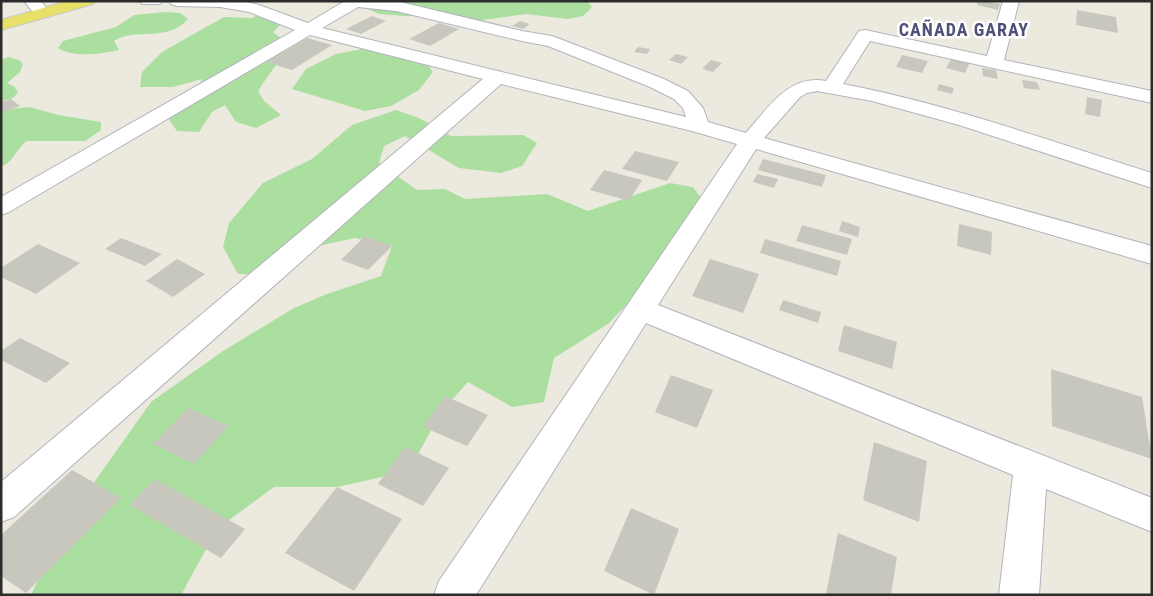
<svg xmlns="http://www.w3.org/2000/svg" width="1153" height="596" viewBox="0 0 1153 596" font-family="'Roboto Condensed',sans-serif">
	<rect width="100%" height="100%" fill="#ece9df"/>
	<g fill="#aadfa0">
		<polygon points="350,1 587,1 592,7 583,16 568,19 526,14 476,21 428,15 405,16 379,14"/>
		<path d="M266,10L282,17L280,25L273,32L289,44C281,61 268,74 258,91L264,101L281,115L256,128L236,122L225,105L212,112L199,132L177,131L168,118L196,94L202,79L173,87H140L142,72L162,52L224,17L252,18Z"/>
		<path d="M166,12L180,13L188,19C167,43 135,27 114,41L119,50C102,54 73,58 58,48L63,41L116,27L134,15Z"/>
		<polygon points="373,47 422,58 433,72 419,90 391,106 365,111 292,89 306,69 336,54"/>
		<polygon points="8,57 19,60 23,64 20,72 7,83 15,87 18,93 11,99 1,101 1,60"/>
		<path d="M30,107L58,115L101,122V130L85,141H26C16,150 14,161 1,167V113L10,109Z"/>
		<polygon points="396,110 419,118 451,136 523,135 537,143 522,166 501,173 459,168 405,136 384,146 379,163 417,190 445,189 465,199 547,194 588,211 670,183 693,187 703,201 645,285 608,324 554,358 544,402 512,407 468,382 441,412 409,471 337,487 274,487 217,529 181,595 31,595 66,522 151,402 223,351 294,308 327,294 381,276 392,246 355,238 318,246 272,275 238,274 223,247 229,223 263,183 312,159 352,125"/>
	</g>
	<g fill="#c8c7be">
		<polygon points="978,1 984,1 1000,4 998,10 977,5"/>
		<polygon points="1077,10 1116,17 1118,33 1076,25"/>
		<polygon points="372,16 386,21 361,34 346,29"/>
		<polygon points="520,21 530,24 523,29 512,26"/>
		<polygon points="439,23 459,29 430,46 409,39"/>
		<polygon points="307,38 332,45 292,70 266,62"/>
		<polygon points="638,47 650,49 647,54 634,52"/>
		<polygon points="676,54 688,57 681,64 669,60"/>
		<polygon points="902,55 928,61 922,73 896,67"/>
		<polygon points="952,58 970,62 965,73 946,68"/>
		<polygon points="711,60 722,63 713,72 702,69"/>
		<polygon points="982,68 996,70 998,79 983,76"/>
		<polygon points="1022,80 1037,82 1040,90 1024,88"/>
		<polygon points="939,84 954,88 952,94 937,90"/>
		<polygon points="1087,97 1102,100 1100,117 1085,114"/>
		<polygon points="11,99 20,106 1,113 1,102"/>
		<polygon points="635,151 679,162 667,181 622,169"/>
		<polygon points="763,159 826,175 822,187 758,170"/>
		<polygon points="604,170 642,180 629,201 590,190"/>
		<polygon points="757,174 778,179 774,188 753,182"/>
		<polygon points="842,221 860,227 858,237 839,231"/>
		<polygon points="959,224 992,232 991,255 957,246"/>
		<polygon points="802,225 852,239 847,255 796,241"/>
		<polygon points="365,236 392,246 368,270 341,260"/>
		<polygon points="121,238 162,254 145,266 105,249"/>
		<polygon points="765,239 841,261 837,276 760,253"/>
		<polygon points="38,244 80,263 36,294 1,277 1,268"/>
		<polygon points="177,259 205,274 173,297 146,281"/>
		<polygon points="710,259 759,274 743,313 692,296"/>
		<polygon points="783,300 821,312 818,323 779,310"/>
		<polygon points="844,325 897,342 892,369 838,351"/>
		<polygon points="20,338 70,363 46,383 1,360 1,351"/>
		<polygon points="1051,369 1142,397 1152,459 1052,426"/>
		<polygon points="671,375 713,390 697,428 655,412"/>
		<polygon points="445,396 488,415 467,446 423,427"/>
		<polygon points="188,408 229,426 194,464 153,444"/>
		<polygon points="874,442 927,461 919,522 863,500"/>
		<polygon points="405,447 449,468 423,506 378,484"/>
		<polygon points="72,470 121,498 26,593 1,576 1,535"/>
		<polygon points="155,479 245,529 221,558 129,505"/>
		<polygon points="337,487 402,519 354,591 285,553"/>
		<polygon points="631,508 679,529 654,595 604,571"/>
		<polygon points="838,533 897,557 891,595 826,594"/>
	</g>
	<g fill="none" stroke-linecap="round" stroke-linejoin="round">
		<defs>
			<g id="minor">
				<polygon points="24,1 41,1 51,14 49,17 37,17"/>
				<polygon points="140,1 162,1 160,4 142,4"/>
				<path d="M169,1H242L259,5L308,23L345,1H396L522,31L552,36L664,79L688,91L703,108L708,122L746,133C768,108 789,74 826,81L859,31L865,30L987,56L1003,1H1019L1004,60L1152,91V103L870,41L843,84C948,104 1050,141 1152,173V188L959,125L872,101L817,91L807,93L800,97L764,138L1152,246V264L756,149L658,305L1152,498V532L1046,489L1039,595H999L1013,475L646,323L476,595H434L439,581L737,144L692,131L501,84L14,517L1,522V482L483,79L310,35L9,212L1,215V197L295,30L249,12L220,7L177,6L171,4ZM358,7L396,11L522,41L548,46L650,87L674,99L683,108L686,117L322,28Z"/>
			</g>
			<polygon id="major" points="68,1 95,1 93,4 1,30 1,20"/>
		</defs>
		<use href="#minor" stroke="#b3b3be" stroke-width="2"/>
		<use href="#major" stroke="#c8c8c8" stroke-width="2"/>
		<use href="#minor" fill="#fff" fill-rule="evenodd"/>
		<use href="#major" fill="#e7e16a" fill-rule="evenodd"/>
	</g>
	<g text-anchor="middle" stroke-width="5" stroke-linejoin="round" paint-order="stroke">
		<g font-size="18" font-weight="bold" letter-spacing="1" fill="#4f4f7a" stroke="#fff">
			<text x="964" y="36">CAÑADA GARAY</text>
		</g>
	</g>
	<rect width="1153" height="596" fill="none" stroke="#2c2c2c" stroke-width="5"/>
</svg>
